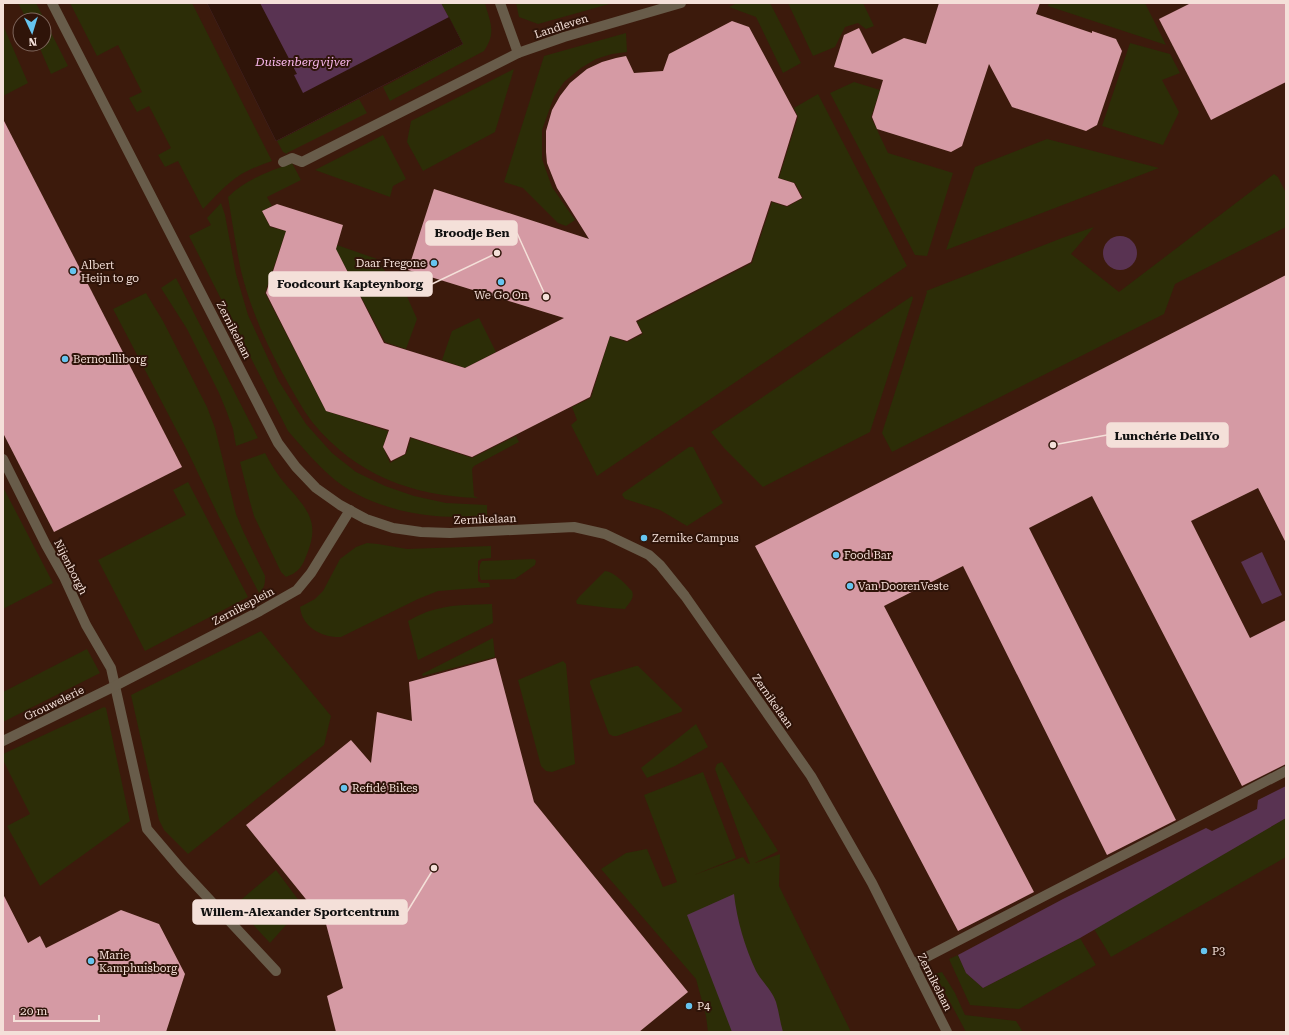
<svg xmlns="http://www.w3.org/2000/svg" width="1289" height="1035" viewBox="0 0 1289 1035" font-family="'Roboto Serif',serif">
	<rect width="100%" height="100%" fill="#2f1409"/>
	<path fill="#3c1a0c" fill-rule="evenodd" d="M3,3H1286V1032H3ZM20,20H44V44H20Z"/>
	<g fill="#2c2d07">
		<polygon points="18,3 36,3 68,66 51,74 38,44 44,44 44,20 27,20"/>
		<path d="M70,3H192L272,161C261,165 250,169 240,175C226,184 215,197 203,209L178,161L165,167L158,155L171,148L149,106L137,112L129,98L142,92L118,45L97,56Z"/>
		<path d="M441,3H485C490,23 497,32 484,51L390,101L383,87L463,44Z"/>
		<polygon points="516,3 613,3 538,24 519,17"/>
		<polygon points="737,3 770,3 801,63 783,73 756,17 729,7"/>
		<polygon points="788,3 863,3 874,26 866,29 858,23 845,27 835,47 813,56"/>
		<polygon points="1049,3 1145,3 1166,45 1048,6"/>
		<polygon points="3,25 28,83 3,96"/>
		<polygon points="626,33 627,52 612,54 596,59 581,68 564,82 554,97 542,130 542,159 552,187 575,220 566,226 558,223 523,188 504,182 544,56"/>
		<polygon points="1130,43 1170,54 1180,73 1162,80 1179,112 1163,145 1102,126"/>
		<polygon points="514,69 495,132 423,171 407,142 411,121"/>
		<polygon points="854,82 880,90 871,117 888,153 953,173 927,256 915,255 830,93"/>
		<polygon points="818,94 907,266 597,476 571,425 577,420 572,407 591,398 610,336 627,342 643,334 637,322 752,263 772,202 787,207 803,198 795,183 779,178 798,117 794,108"/>
		<polygon points="359,99 367,113 287,153 287,154 283,152 277,141"/>
		<polygon points="383,135 406,179 393,186 390,197 315,170"/>
		<polygon points="1047,139 1159,168 946,250 975,167"/>
		<path d="M292,163L301,180L267,197L272,206L262,211L270,227L286,231L265,293L326,411L388,431L383,447L390,463L406,454L411,438L472,458L516,436L519,442L474,466L472,469L474,496L478,498C412,496 356,475 313,423C302,409 292,390 283,374C265,342 250,307 241,271C236,247 232,221 228,197C246,179 268,172 292,163Z"/>
		<polygon points="1274,174 1278,177 1286,193 1286,227 1175,284 1164,314 892,452 882,433 927,292 926,291 1062,238 1094,227 1071,254 1119,292"/>
		<path d="M221,203L225,215L236,274L248,315L278,380L306,424L332,453L356,472L385,486L414,496L446,503L487,505V515C477,516 467,517 457,517C415,517 368,506 335,480C318,466 303,448 288,431L189,236L211,225L207,218Z"/>
		<polygon points="337,245 377,259 385,271 381,284 405,292 417,319 406,349 385,342 342,261 333,258"/>
		<polygon points="176,278 258,438 236,446 233,429 226,410 219,393 187,329 161,288"/>
		<path d="M146,293L163,321L207,407L215,428L236,514L244,533L265,576C265,583 265,588 259,593L219,517L187,450L113,309Z"/>
		<polygon points="912,296 913,298 870,432 763,487 724,448 711,432"/>
		<polygon points="479,318 496,352 465,368 442,360 452,331"/>
		<polygon points="689,447 693,447 723,503 687,526 660,510 625,499 622,495 623,493"/>
		<path d="M265,453C271,464 278,476 287,486C291,491 296,495 299,500C314,518 316,532 307,554C302,567 299,572 286,577L281,572L254,516L250,502L240,462Z"/>
		<polygon points="188,482 248,597 145,651 98,560 186,515 173,490"/>
		<polygon points="3,487 53,583 3,609"/>
		<path d="M367,543L378,544L407,549L491,546V558L481,559L478,561V581L481,583H489L490,587L438,591L418,599L341,637C322,638 302,627 300,607L315,599L323,591L340,559L356,547Z"/>
		<path d="M534,559L536,561L535,565L515,579L481,580C479,576 478,565 482,561Z"/>
		<path d="M605,571C615,572 625,584 632,591C635,598 629,603 625,609L609,608L577,604L576,601L579,597Z"/>
		<path d="M492,604L493,623L418,660L408,621C417,616 427,611 437,609C454,604 474,605 492,604Z"/>
		<polygon points="261,631 331,716 324,745 188,854 164,830 159,820 131,695"/>
		<polygon points="493,638 495,657 423,676 422,674"/>
		<polygon points="87,649 100,673 3,722 3,692"/>
		<polygon points="563,661 566,664 575,764 552,772 546,771 541,766 518,680"/>
		<polygon points="636,666 638,666 682,709 682,711 681,712 617,736 613,736 609,734 590,684 590,681 593,679"/>
		<polygon points="104,707 106,708 130,821 40,886 7,826 30,814 3,760 3,754"/>
		<polygon points="696,724 708,747 675,766 647,778 641,768"/>
		<polygon points="722,762 778,851 755,863 780,854 779,886 851,1032 708,1032 706,1016 696,979 601,869 626,853 647,849 663,887 677,882 644,795 703,772 736,858 694,875 743,857 747,863 750,864 715,769 717,764"/>
		<polygon points="1286,818 1286,857 1111,957 1094,929"/>
		<polygon points="276,870 303,906 270,943 235,905"/>
		<polygon points="1080,938 1096,965 1019,1009 970,1005 949,959 958,955 966,973 983,988"/>
		<polygon points="942,972 955,993 965,1015 1016,1021 1023,1032 966,1032 935,974"/>
	</g>
	<g fill="#593352">
		<polygon points="207,3 441,3 463,44 276,141"/>
		<circle cx="1120" cy="253" r="17"/>
		<polygon points="1262,552 1282,595 1262,604 1241,562"/>
		<polygon points="1286,786 1286,818 1080,938 983,988 966,973 958,955 1063,899 1206,828 1212,831 1257,809 1258,800"/>
		<path d="M734,894C737,921 745,947 756,971C762,982 772,990 776,1002C779,1012 780,1022 783,1032H732L687,915Z"/>
	</g>
	<polygon fill="#2f1409" points="207,3 260,3 297,74 294,75 303,93 449,17 463,44 276,141"/>
	<g fill="#d59aa4">
		<polygon points="939,3 1040,3 1036,14 1092,33 1092,31 1116,39 1122,51 1097,125 1086,131 1012,107 989,64 962,146 951,152 877,129 872,117 883,80 834,67 844,35 859,28 872,54 904,38 926,44"/>
		<polygon points="1191,3 1286,3 1286,82 1211,120 1159,19"/>
		<polygon points="732,21 749,27 797,116 778,178 794,183 802,198 787,206 771,201 751,262 636,321 642,333 627,341 610,336 590,397 472,457 410,437 405,454 391,461 383,447 389,430 326,411 266,293 286,231 270,226 262,211 277,204 343,225 336,249 384,343 465,368 564,318 408,270 434,189 589,239 557,188 547,163 546,152 546,131 552,110 560,96 570,83 587,69 602,62 616,58 626,56 634,73 663,71 669,54"/>
		<polygon points="3,119 182,467 54,532 3,433"/>
		<polygon points="1286,275 1286,543 1258,488 1191,521 1250,638 1286,620 1286,764 1242,786 1092,496 1029,528 1176,820 1107,855 963,566 884,606 1034,892 958,931 755,546"/>
		<polygon points="496,658 534,802 688,992 639,1032 336,1032 327,996 343,988 326,924 246,825 351,740 371,763 377,712 412,721 409,682"/>
		<polygon points="3,894 28,943 40,936 46,948 121,910 159,924 185,974 166,1032 3,1032"/>
	</g>
	<g fill="none" stroke-linecap="round" stroke-linejoin="round">
		<g stroke="#685c4a" stroke-width="10">
			<polyline points="52,3 278,443 296,467 316,488 340,505 366,519 393,528 421,532 450,533 574,527 605,534 649,555 660,565 685,596 811,776 872,883 947,1032"/>
			<polyline points="500,3 518,53"/>
			<polyline points="283,162 292,158 302,162 518,53 564,37 681,3"/>
			<polyline points="3,459 46,545 64,577 86,625 111,668 147,829 181,869 276,971"/>
			<polyline points="3,741 115,686 260,611 297,590 311,573 350,510"/>
			<polyline points="913,964 1286,771"/>
		</g>
	</g>
	<g fill="#66c4ef" stroke="#2f1409" stroke-width="1.5">
		<circle cx="434" cy="263" r="4"/>
		<circle cx="73" cy="271" r="4"/>
		<circle cx="501" cy="282" r="4"/>
		<circle cx="65" cy="359" r="4"/>
		<circle cx="644" cy="538" r="4"/>
		<circle cx="836" cy="555" r="4"/>
		<circle cx="850" cy="586" r="4"/>
		<circle cx="344" cy="788" r="4"/>
		<circle cx="1204" cy="951" r="4"/>
		<circle cx="91" cy="961" r="4"/>
		<circle cx="689" cy="1006" r="4"/>
	</g>
	<g text-anchor="middle" stroke-width="4" stroke-linejoin="round" paint-order="stroke">
		<g font-size="11" fill="#f4e0d9" stroke="#2f1409">
			<text transform="translate(561 26) rotate(-18)" y="4">Landleven</text>
			<text transform="translate(234 330) rotate(63)" y="4">Zernikelaan</text>
			<text transform="translate(485 519) rotate(-2)" y="4">Zernikelaan</text>
			<text transform="translate(71 567) rotate(63)" y="4">Nijenborgh</text>
			<text transform="translate(243 606) rotate(-28)" y="4">Zernikeplein</text>
			<text transform="translate(773 701) rotate(55)" y="4">Zernikelaan</text>
			<text transform="translate(54 703) rotate(-26)" y="4">Grouwelerie</text>
			<text transform="translate(935 982) rotate(63)" y="4">Zernikelaan</text>
		</g>
		<g font-size="11" fill="#f4e0d9" stroke="#2f1409" text-anchor="start">
			<text x="426" y="267" text-anchor="end">Daar Fregone</text>
			<text x="81" y="269">Albert<tspan x="81" dy="13">Heijn to go</tspan></text>
			<text x="501" y="299" text-anchor="middle">We Go On</text>
			<text x="73" y="363">Bernoulliborg</text>
			<text x="652" y="542">Zernike Campus</text>
			<text x="844" y="559">Food Bar</text>
			<text x="858" y="590">Van DoorenVeste</text>
			<text x="352" y="792">Refidé Bikes</text>
			<text x="1212" y="955">P3</text>
			<text x="99" y="959">Marie<tspan x="99" dy="13">Kamphuisborg</tspan></text>
			<text x="697" y="1010">P4</text>
		</g>
		<g font-size="12" font-style="italic" fill="#fab8ed" stroke="#2f1409">
			<text x="303" y="66">Duisenbergvijver</text>
		</g>
	</g>
	<path fill="none" stroke="#f4e0d9" stroke-width="1.5" d="M546 297L517 233M497 253L432 284M1053 445L1107 435M434 868L407 912"/>
	<g fill="#f4e0d9" stroke="#2f1409" stroke-width="1.5">
		<circle cx="546" cy="297" r="4"/>
		<circle cx="497" cy="253" r="4"/>
		<circle cx="1053" cy="445" r="4"/>
		<circle cx="434" cy="868" r="4"/>
	</g>
	<g fill="#f4e0d9" stroke="#f4e0d9" stroke-width="1.5">
		<rect x="426" y="221" width="91" height="24" rx="4"/>
		<rect x="269" y="272" width="163" height="24" rx="4"/>
		<rect x="1107" y="423" width="121" height="24" rx="4"/>
		<rect x="193" y="900" width="214" height="24" rx="4"/>
	</g>
	<g font-size="12" text-anchor="middle" font-weight="bold" fill="#111">
		<text x="472" y="237">Broodje Ben</text>
		<text x="350" y="288">Foodcourt Kapteynborg</text>
		<text x="1167" y="440">Lunchérie DeliYo</text>
		<text x="300" y="916">Willem-Alexander Sportcentrum</text>
	</g>
	<rect width="1289" height="1035" fill="none" stroke="#f4e0d9" stroke-width="8"/>
	<g transform="translate(32 32) rotate(176)"><circle r="19" fill="#2f1409" stroke="#7e665c"/>
	<path d="M0-3L7 15L0 10L-7 15Z" fill="#66c4ef"/>
	<text y="-6" font-size="11" font-weight="bold" text-anchor="middle" fill="#f4e0d9">N</text>
	</g>
	<path d="M14 1015v6h85v-6" fill="none" stroke="#f4e0d9" stroke-width="2"/>
	<text x="20" y="1015" font-size="12" fill="#f4e0d9" stroke="#2f1409" stroke-width="3" paint-order="stroke">20 m</text>
</svg>
